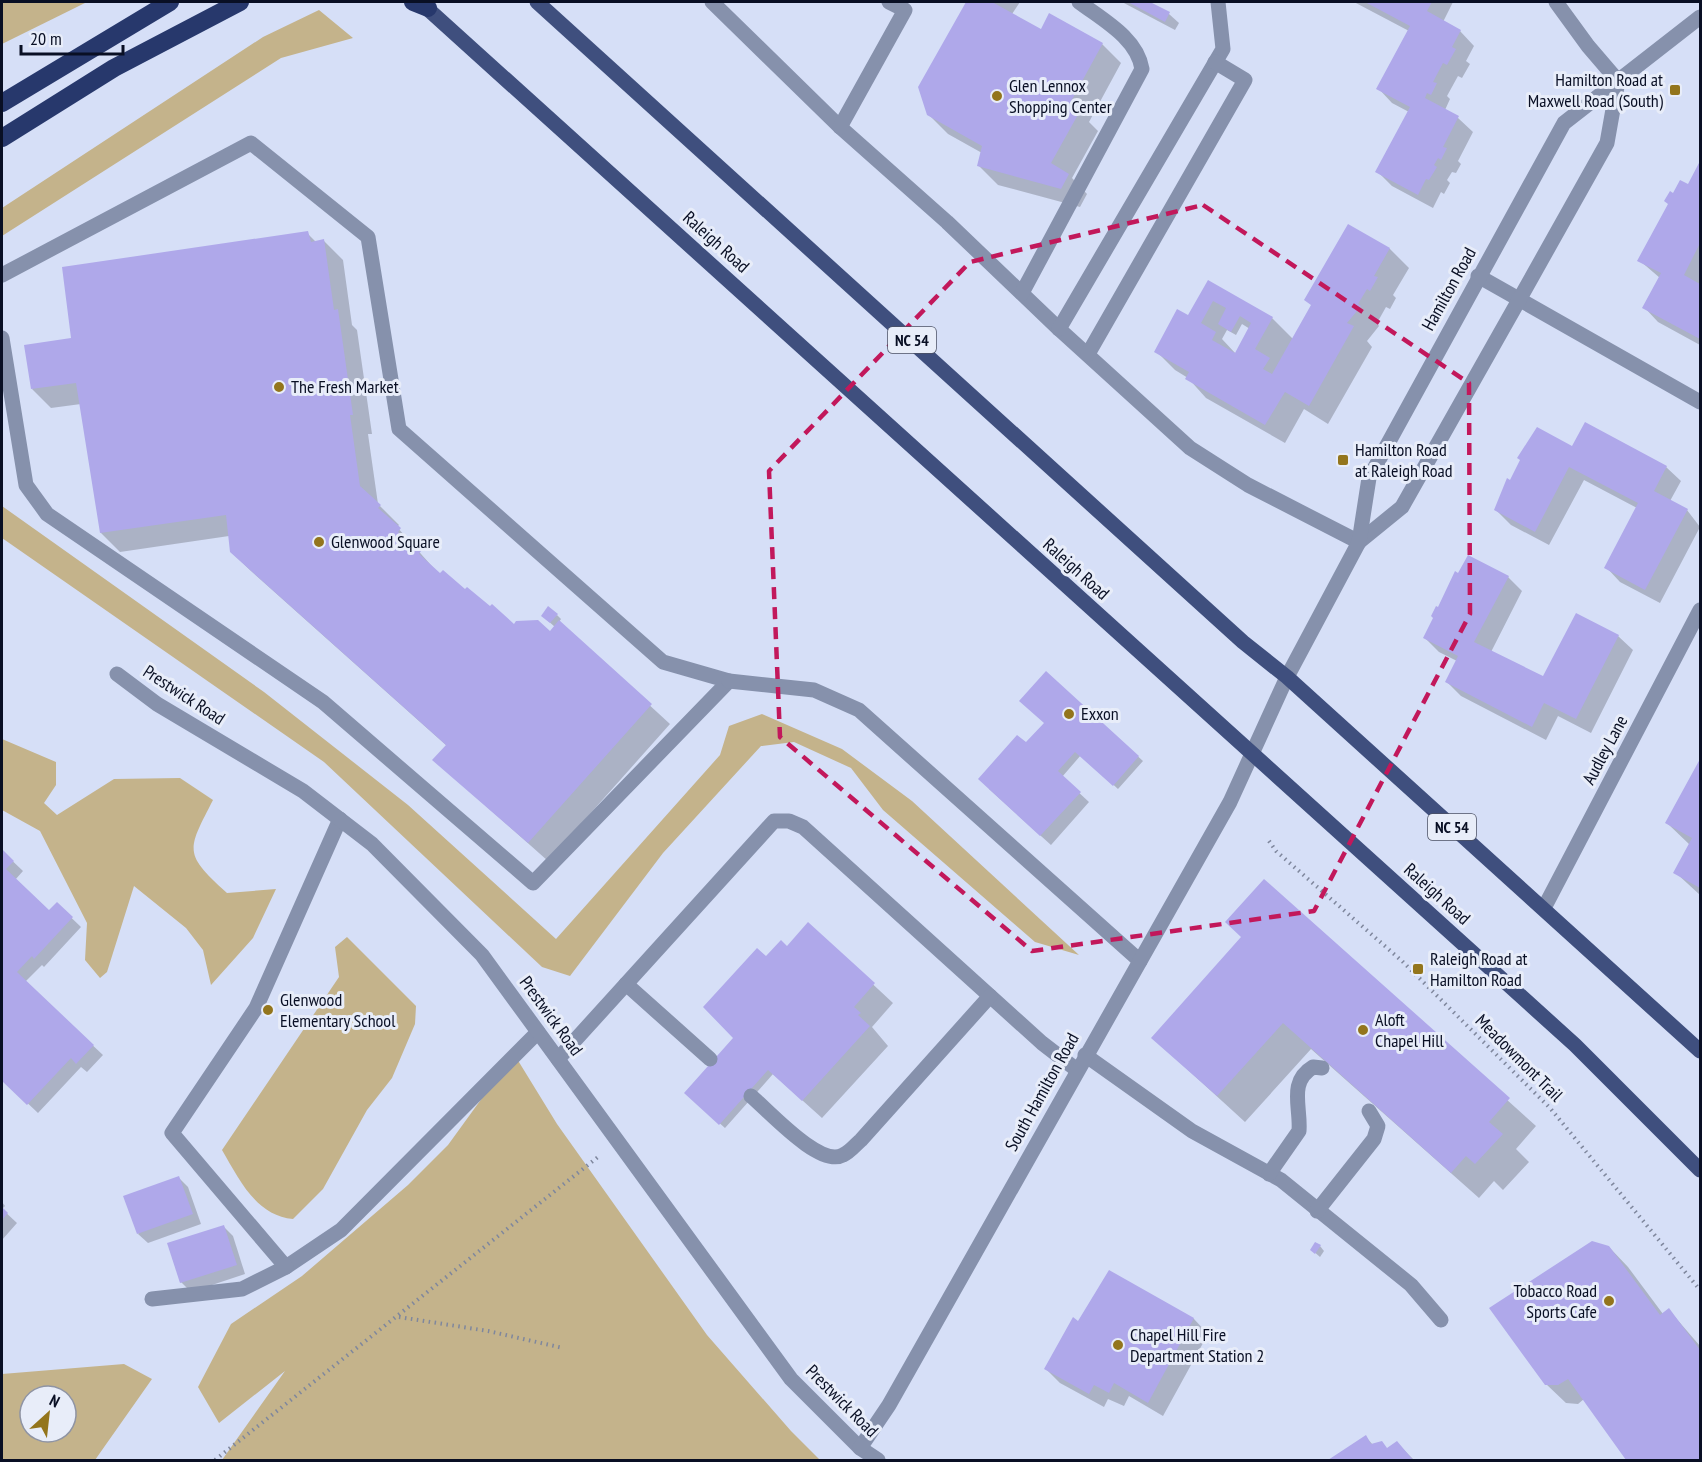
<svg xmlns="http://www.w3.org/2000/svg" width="1702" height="1462" viewBox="0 0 1702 1462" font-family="'PT Sans Narrow',sans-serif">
	<rect width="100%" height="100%" fill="#d6dff7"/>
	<g fill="#c4b38b" fill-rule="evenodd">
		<polygon points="2,2 87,2 2,44"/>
		<polygon points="319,10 353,38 281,58 2,236 2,208 263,37"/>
		<polygon points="2,506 264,692 408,805 556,939 720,755 729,726 762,714 842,749 912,801 1079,955 1035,942 883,810 851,768 794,742 761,746 663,853 570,976 542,967 324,762 2,538"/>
		<path d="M2,739L56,762V785L44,803L57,815L114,779L180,778L213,800C187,851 183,853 227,893L276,889L253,938L211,985L203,950L186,928L134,886L107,972L100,978L85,960L87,923L40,831L2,810Z"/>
		<path d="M347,937L416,1006L415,1024L392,1078L367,1110L323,1189L293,1219C256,1216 239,1179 222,1150L339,977L335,947Z"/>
		<polygon points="514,1054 557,1124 707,1335 791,1431 820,1460 222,1460 285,1371 219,1423 198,1387 231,1324 302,1276 408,1185 448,1145"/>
		<path d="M124,1364L152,1379L95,1460H2V1374ZM30,1396H66V1432H30Z"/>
	</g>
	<g fill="#0003" fill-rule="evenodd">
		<polygon points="968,2 1020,2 1012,14 1041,31 1102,44 1121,63 1089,122 1098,131 1072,178 1087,194 1080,207 998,185 979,166 982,153 948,134 928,114 920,87"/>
		<polygon points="1122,2 1147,2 1169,14 1179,23 1175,30"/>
		<polygon points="1354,2 1453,2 1443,22 1460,31 1474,46 1466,61 1470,64 1462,78 1458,76 1447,96 1450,99 1445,110 1458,118 1473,132 1458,161 1461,164 1456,173 1452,172 1447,180 1450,183 1444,194 1441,192 1433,208 1392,186 1377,171 1409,112 1392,103 1378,88 1409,31"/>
		<polygon points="1700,164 1700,345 1658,322 1644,307 1660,278 1639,260 1674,195 1688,187"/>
		<path d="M1349,226L1390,249L1409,268L1393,295L1396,298L1390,309L1386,307L1377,323L1379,326L1367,341L1372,347L1328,424L1304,409L1285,443L1206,398L1188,378L1175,370L1156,351L1188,317L1208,282L1272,318L1293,339L1312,306ZM1242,324L1250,329L1236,354L1222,339L1227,330L1236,335Z"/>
		<polygon points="307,233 316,242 324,241 343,260 352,325 357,330 372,434 368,434 378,504 399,525 397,527 438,573 515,626 550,633 555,627 547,620 557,615 561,619 559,622 670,724 548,861 434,760 447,746 251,571 231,552 229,536 120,552 101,533 81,404 51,408 32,389 72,339"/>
		<polygon points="1573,448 1666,467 1681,481 1670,501 1687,510 1700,527 1660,603 1620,582 1606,567 1637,508 1584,480 1549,545 1511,525 1496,510 1511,482"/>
		<polygon points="1508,577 1522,591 1491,652 1544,678 1618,636 1633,650 1591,733 1558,716 1546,740 1461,696 1447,682 1457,661 1439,652 1425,638"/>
		<polygon points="1046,673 1143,761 1118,789 1081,755 1062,777 1089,802 1051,845 989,789 1033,751 1045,723"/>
		<polygon points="1700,762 1700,895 1675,872 1690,845 1667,823"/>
		<polygon points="2,851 23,871 15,880 50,912 57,904 81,927 44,967 42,965 25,982 103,1055 87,1072 81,1067 38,1113 2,1079"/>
		<polygon points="1264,881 1536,1126 1516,1149 1529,1162 1503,1190 1494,1181 1479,1198 1311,1049 1245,1122 1153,1038 1243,937"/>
		<polygon points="808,924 893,1003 872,1027 888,1046 822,1118 773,1074 725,1128 690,1097 735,1038 766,958 787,948"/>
		<polygon points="178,1177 188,1187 201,1224 148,1243 138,1234"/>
		<polygon points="2,1202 5,1206 2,1209 17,1223 2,1240"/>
		<polygon points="224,1227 233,1236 245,1274 191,1292 181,1282"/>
		<polygon points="1320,1246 1324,1251 1320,1257 1312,1250"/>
		<polygon points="1609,1247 1628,1267 1663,1314 1669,1310 1700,1346 1700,1460 1627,1460 1584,1399 1578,1404 1566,1403 1546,1384"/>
		<polygon points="1109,1272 1194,1319 1208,1334 1163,1416 1129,1396 1124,1406 1108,1399 1104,1407 1060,1383 1045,1368 1079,1324"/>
		<polygon points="1366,1437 1373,1445 1388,1449 1397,1443 1414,1460 1331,1460"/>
	</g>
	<g fill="#afa8ea" fill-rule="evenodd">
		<polygon points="966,2 992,2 1041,29 1049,13 1103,43 1069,105 1080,111 1051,163 1069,174 1061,189 977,166 982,146 927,115 918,87"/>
		<polygon points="1128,2 1150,2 1170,12 1165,22"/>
		<polygon points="1365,2 1432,2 1427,11 1461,30 1452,47 1456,49 1447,65 1443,63 1433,82 1437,83 1431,95 1427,93 1425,98 1459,116 1443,147 1447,148 1441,160 1438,158 1434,165 1437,167 1429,180 1426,179 1418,195 1375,172 1410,107 1376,89 1410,26"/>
		<polygon points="1700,161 1700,243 1684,275 1700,284 1700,339 1642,308 1661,273 1637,261 1668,204 1664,201 1670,191 1673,193 1680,180 1688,184"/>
		<path d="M1348,224L1390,248L1374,276L1378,277L1370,291L1367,289L1358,304L1361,306L1347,323L1354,326L1309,406L1285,392L1265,425L1185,379L1189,372L1154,352L1177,309L1188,315L1208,280L1273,317L1255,349L1270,358L1263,369L1272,374L1311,305L1304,300ZM1213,301L1226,308L1218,324L1231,332L1240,316L1251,323L1235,353L1212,340L1216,332L1201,323Z"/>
		<polygon points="308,231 311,242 324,239 334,310 338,309 353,415 350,415 360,486 381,505 378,508 401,528 398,532 421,551 419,554 440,573 443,570 465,589 467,587 490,606 492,604 514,624 516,621 538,620 550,631 559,620 652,704 528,843 432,760 446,745 230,552 226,515 100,533 76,383 31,389 24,345 71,338 62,267"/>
		<polygon points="1585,422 1667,466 1654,491 1688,509 1645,590 1604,568 1638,503 1569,467 1535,532 1494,510 1507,478 1510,480 1520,460 1517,458 1537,427 1572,446"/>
		<polygon points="1468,555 1509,576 1474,642 1543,676 1576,613 1619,635 1576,719 1544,703 1532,727 1445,682 1458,656 1423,638 1433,618 1431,616 1436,606 1438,607 1455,571 1458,573"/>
		<polygon points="548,606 558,614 550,623 541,616"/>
		<polygon points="1046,671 1139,756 1113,786 1075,752 1058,771 1081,792 1040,836 978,779 1017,735 1026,742 1044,723 1019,701"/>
		<polygon points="1700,759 1700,888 1673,873 1692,838 1665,823"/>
		<polygon points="2,849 14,861 6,869 49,910 57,902 73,917 34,959 32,956 17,972 94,1045 76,1064 71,1058 27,1105 2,1081"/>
		<polygon points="1264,879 1510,1098 1489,1122 1503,1134 1475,1164 1466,1156 1451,1173 1283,1023 1217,1096 1151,1038 1241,937 1225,922"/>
		<polygon points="808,922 875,983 854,1007 861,1013 858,1015 870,1026 802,1101 768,1070 719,1125 684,1093 733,1038 703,1007 757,948 766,956 781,940 787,946"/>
		<polygon points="179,1176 193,1214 137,1234 123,1196"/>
		<polygon points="2,1207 8,1213 2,1220"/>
		<polygon points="224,1225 237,1265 180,1283 167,1243"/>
		<polygon points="1592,1241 1609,1246 1660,1315 1669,1308 1700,1350 1700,1460 1626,1460 1568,1379 1558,1385 1545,1385 1489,1308"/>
		<polygon points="1315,1242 1321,1245 1315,1254 1310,1250"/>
		<polygon points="1109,1270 1194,1318 1148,1403 1114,1383 1109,1393 1094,1385 1089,1394 1044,1369 1073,1317 1078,1321"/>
		<polygon points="1366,1435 1371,1444 1382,1441 1387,1448 1397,1441 1413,1460 1328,1460"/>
	</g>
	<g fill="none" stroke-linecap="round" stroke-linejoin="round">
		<g stroke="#7f879d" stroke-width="4" stroke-dasharray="1.5 4.5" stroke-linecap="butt">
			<polyline points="1269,841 1276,851 1402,961 1550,1108 1700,1290"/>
			<polyline points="399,1317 488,1331 563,1348"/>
			<polyline points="215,1460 598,1157"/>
		</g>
		<g stroke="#8691ac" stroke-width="15">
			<polyline points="712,2 840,127 947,222 1059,329 1190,448 1248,485 1359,542"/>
			<polyline points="840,127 905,10 889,2"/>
			<polyline points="2,275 251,143 368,237 399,429 663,662 729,681 533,883 323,702 47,514 26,485 2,338"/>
			<path d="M1022,293L1142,69C1137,38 1103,20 1079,2"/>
			<polyline points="1059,329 1223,49 1218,2"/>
			<polyline points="1088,354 1245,80 1215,62"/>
			<polyline points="729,681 814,690 859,710 1140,961"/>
			<polyline points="626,984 710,1059"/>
			<polyline points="1085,1055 1192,1131 1281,1180 1411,1285 1441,1320"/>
			<polyline points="558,1059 774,821 789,821 803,827 1042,1043 1077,1070"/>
			<path d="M751,1096C769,1111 820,1168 843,1155C850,1152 856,1144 861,1140L990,996"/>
			<path d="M1269,1174L1299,1131C1301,1107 1288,1082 1313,1067L1322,1068"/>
			<polyline points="1317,1211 1374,1139 1378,1126 1369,1111"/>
			<polyline points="286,1267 341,1230 538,1032"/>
			<polyline points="152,1299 242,1289 286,1267 172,1133 256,1008 340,819"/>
		</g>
		<g stroke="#8691ac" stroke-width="15">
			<polyline points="1556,2 1588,46 1618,81"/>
			<polyline points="1478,276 1700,402"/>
			<polyline points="1359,542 1402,507 1519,300 1607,143 1618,81"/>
			<polyline points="117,674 157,704 303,791 372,844 482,955 791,1379 860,1448 878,1460"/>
			<polyline points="1544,908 1700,610"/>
			<polyline points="860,1448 889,1405 1230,802 1287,677 1359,542 1369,478 1564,123 1700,17"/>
		</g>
		<g stroke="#3f4f7e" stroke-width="15">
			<polyline points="420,2 1575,1045 1700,1170"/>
			<polyline points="537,2 1243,642 1287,677 1700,1051"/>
		</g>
		<g stroke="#27386c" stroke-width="18">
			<polyline points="413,2 428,8"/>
			<polyline points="2,103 170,2"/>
			<polyline points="2,138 114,68 240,2"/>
		</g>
	</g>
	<path fill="none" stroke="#c2185b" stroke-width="4.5" stroke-dasharray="12 8" stroke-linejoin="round" d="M1203,205L1469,383L1470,614L1314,911L1032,951L780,737L769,471L970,262Z"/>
	<g fill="#93751c" stroke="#e8edf9" stroke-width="2">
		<rect x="1669" y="84" width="12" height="12" rx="3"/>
		<circle cx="997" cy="96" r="6"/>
		<circle cx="279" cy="387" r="6"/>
		<rect x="1337" y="454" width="12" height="12" rx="3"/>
		<circle cx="319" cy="542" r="6"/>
		<circle cx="1069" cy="714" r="6"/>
		<rect x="1412" y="963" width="12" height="12" rx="3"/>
		<circle cx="268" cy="1010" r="6"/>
		<circle cx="1363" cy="1030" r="6"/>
		<circle cx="1609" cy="1301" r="6"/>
		<circle cx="1118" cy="1345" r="6"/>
	</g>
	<g text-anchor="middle" stroke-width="6" stroke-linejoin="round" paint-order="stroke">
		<g fill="#e8edf9" stroke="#4c5264" stroke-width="1.5">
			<rect x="888" y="327" width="48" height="26" rx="4.5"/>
			<rect x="1428" y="814" width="48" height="26" rx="4.5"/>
		</g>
		<g font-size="16" font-weight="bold" fill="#090f24">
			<text x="912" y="346">NC 54</text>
			<text x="1452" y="833">NC 54</text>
		</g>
		<g font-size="18" fill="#090f24" stroke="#e8edf9" text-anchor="start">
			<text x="1663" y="86" text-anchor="end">Hamilton Road at<tspan x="1663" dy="21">Maxwell Road (South)</tspan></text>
			<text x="1009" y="92">Glen Lennox<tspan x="1009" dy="21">Shopping Center</tspan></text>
			<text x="291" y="393">The Fresh Market</text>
			<text x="1355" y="456">Hamilton Road<tspan x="1355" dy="21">at Raleigh Road</tspan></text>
			<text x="331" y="548">Glenwood Square</text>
			<text x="1081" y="720">Exxon</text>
			<text x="1430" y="965">Raleigh Road at<tspan x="1430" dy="21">Hamilton Road</tspan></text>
			<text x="280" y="1006">Glenwood<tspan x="280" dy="21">Elementary School</tspan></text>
			<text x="1375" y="1026">Aloft<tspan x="1375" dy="21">Chapel Hill</tspan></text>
			<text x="1597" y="1297" text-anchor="end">Tobacco Road<tspan x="1597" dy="21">Sports Cafe</tspan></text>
			<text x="1130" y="1341">Chapel Hill Fire<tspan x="1130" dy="21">Department Station 2</tspan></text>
		</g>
		<g font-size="18" fill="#090f24" stroke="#e8edf9">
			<text transform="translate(716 242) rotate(42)" y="6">Raleigh Road</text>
			<text transform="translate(1449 289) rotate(-61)" y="6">Hamilton Road</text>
			<text transform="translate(1076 569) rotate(42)" y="6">Raleigh Road</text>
			<text transform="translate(184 695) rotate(33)" y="6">Prestwick Road</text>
			<text transform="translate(1605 750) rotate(-62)" y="6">Audley Lane</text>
			<text transform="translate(1437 894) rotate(42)" y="6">Raleigh Road</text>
			<text transform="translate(551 1016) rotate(54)" y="6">Prestwick Road</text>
			<text transform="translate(1519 1058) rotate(45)" y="6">Meadowmont Trail</text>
			<text transform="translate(1042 1092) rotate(-61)" y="6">South Hamilton Road</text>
			<text transform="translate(842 1401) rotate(45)" y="6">Prestwick Road</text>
		</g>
	</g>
	<rect width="1702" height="1462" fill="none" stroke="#090f24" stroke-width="6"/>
	<g transform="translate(48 1414) rotate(27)"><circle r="28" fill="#e8edf9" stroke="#8f94a4" stroke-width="1.5"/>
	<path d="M0-4.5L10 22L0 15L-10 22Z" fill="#93751c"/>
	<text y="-9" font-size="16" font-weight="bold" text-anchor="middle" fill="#090f24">N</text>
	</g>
	<path d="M21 45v9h102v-9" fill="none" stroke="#090f24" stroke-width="3"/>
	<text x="30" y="45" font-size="18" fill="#090f24" stroke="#e8edf9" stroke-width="4.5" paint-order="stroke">20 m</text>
</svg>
